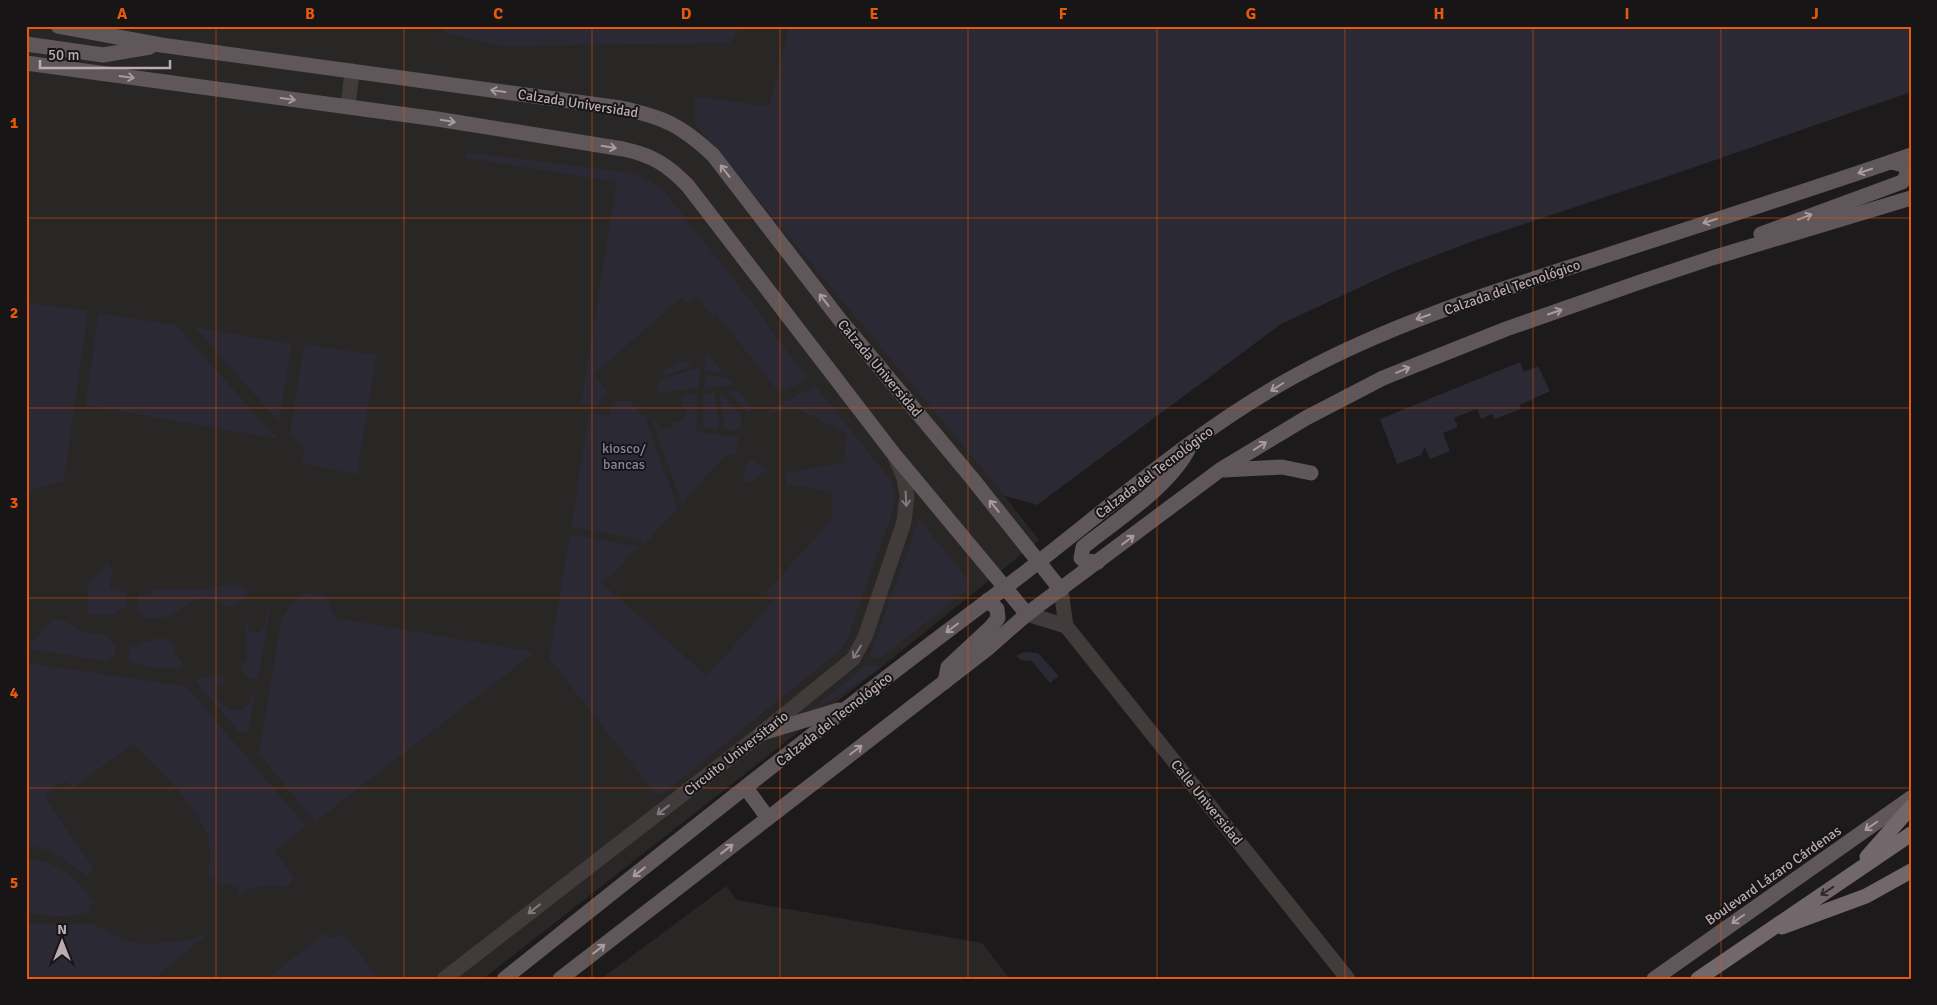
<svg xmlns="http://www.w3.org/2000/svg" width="1937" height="1005" viewBox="0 0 1937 1005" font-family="Signika,sans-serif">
	<rect width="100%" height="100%" fill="#1c1a1a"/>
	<g fill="#292626">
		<polygon points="26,26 873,26 943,405 1009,502 1039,540 884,665 483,979 26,979"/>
		<polygon points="726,886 737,900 982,943 1010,979 601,979"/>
	</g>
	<g fill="#2a2934">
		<polygon points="441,26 740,26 730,43 502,46 443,33"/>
		<polygon points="789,26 1911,26 1911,92 1660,179 1476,240 1395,271 1281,324 1037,505 1005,496 695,124 695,96 769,107"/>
		<path d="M466,152L631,173C644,177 654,183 665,192L766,320L765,322L809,379L779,393L716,313L712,316L696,297L687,303L682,297L594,374L608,392L601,398L599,406L581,403L617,182L465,158Z"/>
		<polygon points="26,302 88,311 64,481 26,492"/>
		<polygon points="99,313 176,325 278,439 85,405"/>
		<polygon points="194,327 292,344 279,422"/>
		<polygon points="304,344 377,355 357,475 302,463 304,451 290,433"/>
		<polygon points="707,353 724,373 704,371 705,356"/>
		<polygon points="685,360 692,367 662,376 664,369"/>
		<polygon points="1520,362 1524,372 1538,366 1550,391 1520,405 1521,409 1495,419 1492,414 1481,419 1477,409 1454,418 1458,427 1443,433 1450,451 1430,459 1425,447 1421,455 1397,464 1380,419"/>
		<polygon points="698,368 700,369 698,388 656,393 660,379"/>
		<polygon points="705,375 728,378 734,385 704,388"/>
		<polygon points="815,385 893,483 895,496 893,511 846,642 842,649 664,793 655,794 549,658 570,534 641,547 632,553 611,578 606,577 601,582 707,676 773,601 765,593 832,519 832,492 786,484 785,473 844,462 846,434 796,408 759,416"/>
		<polygon points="737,390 753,409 747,413 727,391"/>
		<polygon points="715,392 719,429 703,428 703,394"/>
		<polygon points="719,392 742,415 740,430 725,430"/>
		<polygon points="698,394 696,432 739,437 736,453 725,455 682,504 649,413 662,429 672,428 674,422 683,420 686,410 680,401 682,395"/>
		<polygon points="629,400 642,415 644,415 678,508 645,544 640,540 635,541 633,538 571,527 589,413 609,415 613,402"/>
		<polygon points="749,458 768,470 747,484 742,479"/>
		<polygon points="919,519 968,580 967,591 884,655 879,658 869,657"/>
		<polygon points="107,563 112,569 110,587 128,593 126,608 121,609 114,615 89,614 87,608 88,583"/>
		<path d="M231,584L239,585L250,592L231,608C222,605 216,598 206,598C191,598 183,610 171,615C163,618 155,619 147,619L137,609L138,595H150L151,589H208Z"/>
		<polygon points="303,593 325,596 336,618 535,652 315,822 259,754 281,621 290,605"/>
		<path d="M268,607L270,608L258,680C251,678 243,675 241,667L247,658L245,624L249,618L248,628L251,632L259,633L264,627Z"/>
		<path d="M53,619C73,620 72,629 87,633C94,635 101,633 107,635L116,648L115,655L107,661L29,649L32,642Z"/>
		<path d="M154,639H166L172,643L176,653L183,665L181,668C173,671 135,666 128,661L129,647L137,646Z"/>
		<polygon points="1024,652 1038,653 1059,676 1050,683 1032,661 1021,660 1016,656"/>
		<path d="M26,663L186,686L306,826L275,851L294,878L288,888C272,881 251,887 236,896L239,888L228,884L223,885L208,877C209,865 211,853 209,842C202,810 157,768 134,744L72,788L67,782C56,783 50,789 46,799L95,870L86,876C70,863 49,845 26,847Z"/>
		<polygon points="885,664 871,675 810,713 809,711 855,675 864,665 878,666"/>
		<path d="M222,676L226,680C195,692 244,733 253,693L255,694L249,732L240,733L197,683V680L202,677Z"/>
		<path d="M26,860C54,857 79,880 93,902L89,912C68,918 47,917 26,912Z"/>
		<polygon points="26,922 59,925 93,924 125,940 145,944 180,941 207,935 153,979 26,979"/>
		<polygon points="326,933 332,938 344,934 379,979 266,979"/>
	</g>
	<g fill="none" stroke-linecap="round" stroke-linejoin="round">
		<g stroke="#413b3c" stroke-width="15">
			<polyline points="348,107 352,71"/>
			<polyline points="1061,590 1066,626 1348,979"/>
			<polyline points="1027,614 1066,626"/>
			<polyline points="444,979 762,733 853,659 865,637 904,522 907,496 904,478 896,459"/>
		</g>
		<g stroke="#60575a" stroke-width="15">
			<path d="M58,26L161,45L621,108C663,117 681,125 713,155L840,320L971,477L1061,590"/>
			<polyline points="26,44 103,55 150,47"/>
			<path d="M26,63L437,119L623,149C652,155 668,165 688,186L893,453L1027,614"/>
			<polyline points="1761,234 1902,182 1908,175 1904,165 1891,162"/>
			<polyline points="1224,470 1282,467 1311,473"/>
			<path d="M1098,562L1084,561L1081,558L1083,547C1118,519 1171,486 1190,446"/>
			<polyline points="945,682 948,667 991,627 998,618 997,609 988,600"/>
			<polyline points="762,733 839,710"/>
			<polyline points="746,788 768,818"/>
			<path d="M504,979C666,850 828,720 994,596C1094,522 1185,436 1295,376C1384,327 1483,295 1580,264C1690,228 1801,193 1911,155"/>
			<polyline points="560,979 987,649 1027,614 1220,470 1306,418 1383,378 1506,329 1643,281 1712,258 1911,198"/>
			<polyline points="1654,979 1911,798"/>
		</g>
		<g stroke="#72676b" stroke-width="15">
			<polyline points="1867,857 1911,807"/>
			<polyline points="1782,927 1866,896 1911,871"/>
			<polyline points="1698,979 1911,834"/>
		</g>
	</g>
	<defs><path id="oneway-shaft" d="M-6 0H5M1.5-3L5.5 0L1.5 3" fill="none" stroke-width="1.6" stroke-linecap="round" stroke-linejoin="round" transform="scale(1.25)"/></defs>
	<g stroke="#a99ba0">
		<use href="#oneway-shaft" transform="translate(127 77) rotate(8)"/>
		<use href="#oneway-shaft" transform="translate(498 91) rotate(-172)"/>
		<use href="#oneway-shaft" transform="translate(288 99) rotate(8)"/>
		<use href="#oneway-shaft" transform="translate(448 121) rotate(9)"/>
		<use href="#oneway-shaft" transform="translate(609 147) rotate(9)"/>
		<use href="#oneway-shaft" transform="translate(725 171) rotate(-128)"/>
		<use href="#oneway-shaft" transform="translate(1865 171) rotate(162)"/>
		<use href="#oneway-shaft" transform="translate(1805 217) rotate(-21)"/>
		<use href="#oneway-shaft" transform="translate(1710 221) rotate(162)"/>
		<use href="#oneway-shaft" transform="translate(824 300) rotate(-128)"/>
		<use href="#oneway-shaft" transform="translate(1555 312) rotate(-19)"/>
		<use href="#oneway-shaft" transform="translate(1423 317) rotate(161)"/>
		<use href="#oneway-shaft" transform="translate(1403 370) rotate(-22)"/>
		<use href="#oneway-shaft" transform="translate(1277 387) rotate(148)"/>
		<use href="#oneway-shaft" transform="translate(1260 446) rotate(-32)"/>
		<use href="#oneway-shaft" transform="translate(994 506) rotate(-129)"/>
		<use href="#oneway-shaft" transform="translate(1128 540) rotate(-37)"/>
		<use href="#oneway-shaft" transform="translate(952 628) rotate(143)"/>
		<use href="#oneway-shaft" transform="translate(856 750) rotate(-37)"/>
		<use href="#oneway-shaft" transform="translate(1871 826) rotate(145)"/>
		<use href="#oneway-shaft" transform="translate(727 849) rotate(-38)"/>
		<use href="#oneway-shaft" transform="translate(639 872) rotate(142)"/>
		<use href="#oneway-shaft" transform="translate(1738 919) rotate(145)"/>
		<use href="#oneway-shaft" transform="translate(599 949) rotate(-38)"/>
	</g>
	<g stroke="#84797d">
		<use href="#oneway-shaft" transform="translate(906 499) rotate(87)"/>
		<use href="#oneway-shaft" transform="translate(857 652) rotate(122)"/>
		<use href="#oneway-shaft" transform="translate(663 810) rotate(142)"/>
		<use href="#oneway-shaft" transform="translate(534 909) rotate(142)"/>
	</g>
	<use stroke="#2e2a2a" href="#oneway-shaft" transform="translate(1827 891) rotate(146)"/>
	<path fill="none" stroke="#e8590c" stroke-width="1" stroke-opacity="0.55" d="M216,26V979M404,26V979M592,26V979M780,26V979M968,26V979M1157,26V979M1345,26V979M1533,26V979M1721,26V979M26,218H1911M26,408H1911M26,598H1911M26,788H1911"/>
	<g text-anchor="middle" stroke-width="4" stroke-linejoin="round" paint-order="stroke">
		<g font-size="14" fill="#bbacb2" stroke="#171515">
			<text transform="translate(578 103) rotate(9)" y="5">Calzada Universidad</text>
			<text transform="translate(1512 287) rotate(-19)" y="5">Calzada del Tecnológico</text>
			<text transform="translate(880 368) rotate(50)" y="5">Calzada Universidad</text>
			<text transform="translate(1154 472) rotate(-37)" y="5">Calzada del Tecnológico</text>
			<text transform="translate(834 719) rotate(-38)" y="5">Calzada del Tecnológico</text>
			<text transform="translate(736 753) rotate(-38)" y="5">Circuito Universitario</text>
			<text transform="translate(1207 802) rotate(51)" y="5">Calle Universidad</text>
			<text transform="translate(1773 875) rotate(-35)" y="5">Boulevard Lázaro Cárdenas</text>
		</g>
		<g font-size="14" fill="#8485a6" stroke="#171515">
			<text x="624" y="453">kiosco/<tspan x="624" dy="16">bancas</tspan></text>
		</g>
	</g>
	<rect width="1937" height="1005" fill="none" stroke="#171515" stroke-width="55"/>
	<g transform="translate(62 942)" stroke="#171515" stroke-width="4" paint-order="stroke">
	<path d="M0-4L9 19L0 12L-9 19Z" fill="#bbacb2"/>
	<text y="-8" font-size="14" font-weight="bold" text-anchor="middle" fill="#bbacb2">N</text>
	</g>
	<path d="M40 60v8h130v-8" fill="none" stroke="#bbacb2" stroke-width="2.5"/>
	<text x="48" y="60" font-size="15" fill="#bbacb2" stroke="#171515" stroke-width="4" paint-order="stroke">50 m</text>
	<rect x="28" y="28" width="1882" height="950" fill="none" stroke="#e8590c" stroke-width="2"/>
	<g font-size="16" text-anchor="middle" font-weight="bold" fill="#e8590c">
		<text x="122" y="19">A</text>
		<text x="310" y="19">B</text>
		<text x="498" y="19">C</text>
		<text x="686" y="19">D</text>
		<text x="874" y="19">E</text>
		<text x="1063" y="19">F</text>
		<text x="1251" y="19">G</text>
		<text x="1439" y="19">H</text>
		<text x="1627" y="19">I</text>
		<text x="1815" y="19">J</text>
		<text x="14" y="128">1</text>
		<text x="14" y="318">2</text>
		<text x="14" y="508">3</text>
		<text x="14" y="698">4</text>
		<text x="14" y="888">5</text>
	</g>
</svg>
